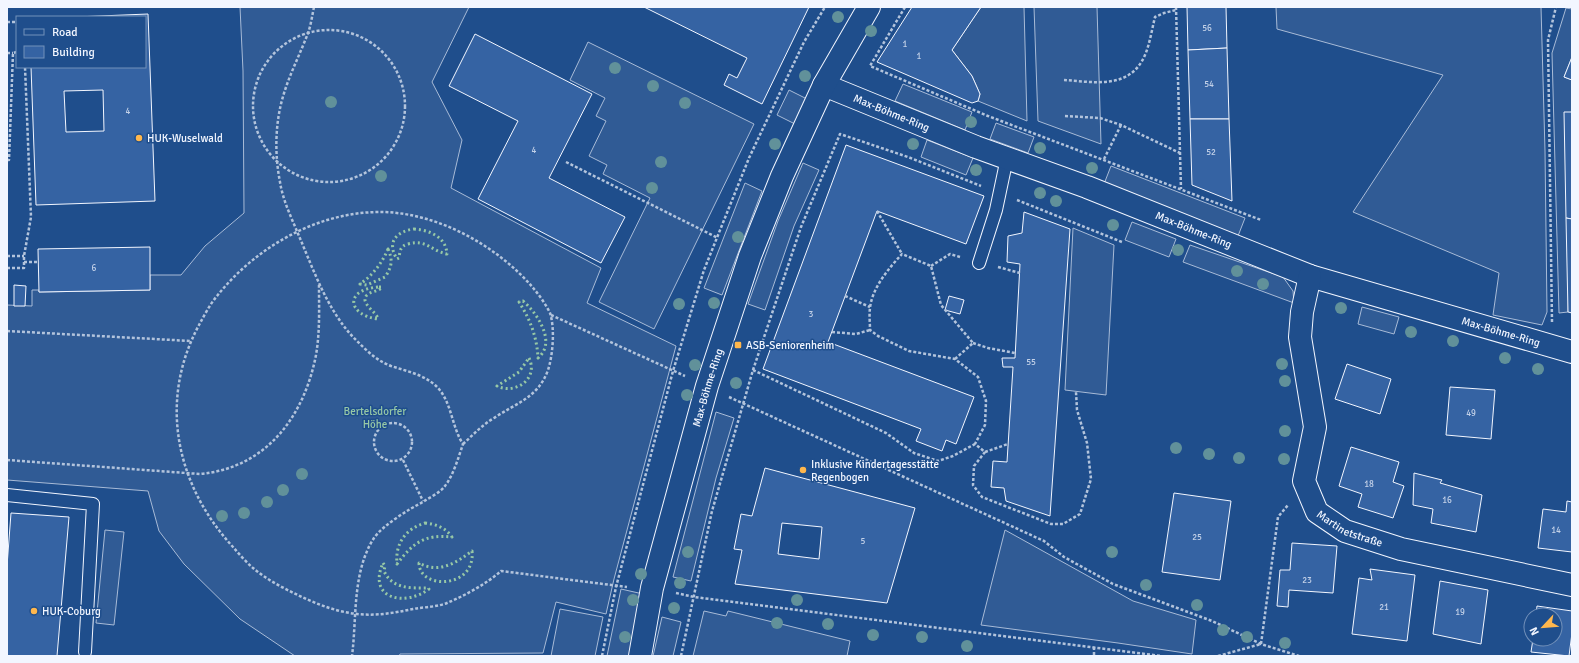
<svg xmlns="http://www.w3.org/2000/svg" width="1579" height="663" viewBox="0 0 1579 663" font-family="Signika,sans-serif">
	<rect width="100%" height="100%" fill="#1f4e8c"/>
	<g fill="#305b95" stroke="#a8bbd7">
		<polygon points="240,7 469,7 432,82 462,140 451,188 601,268 587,303 676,346 614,579 606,614 556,602 543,653 400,654 399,656 295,656 240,619 184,564 159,531 148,491 7,480 7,305 32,306 32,290 39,290 39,292 150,290 150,275 181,275 205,246 244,213 243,71"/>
		<polygon points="981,7 1024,7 1027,121 978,101 980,94 972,76 952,50"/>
		<polygon points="1034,7 1097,7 1101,144 1038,121"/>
		<polygon points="1276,7 1541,7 1545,151 1547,312 1542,325 1493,315 1499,273 1353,212 1443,75 1277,29"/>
		<polygon points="1566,8 1572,9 1572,57 1564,77 1572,80 1568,312 1559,313 1552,53"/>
		<polygon points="588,42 754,124 654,329 599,302 650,198 603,174 607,165 589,156 606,121 596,116 605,98 570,80"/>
		<polygon points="903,84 972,112 965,130 895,101"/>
		<polygon points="789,90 807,99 795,124 777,115"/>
		<polygon points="996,123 1034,137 1028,153 990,139"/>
		<polygon points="927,140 973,158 966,175 921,157"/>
		<polygon points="803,163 819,170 794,226 765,310 748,304 778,221"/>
		<polygon points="1111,166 1245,218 1238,236 1104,184"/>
		<polygon points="745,183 762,191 722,295 704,288"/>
		<polygon points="1132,222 1176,239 1169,257 1125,240"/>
		<polygon points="1073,228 1114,245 1106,395 1065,390"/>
		<polygon points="1190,245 1283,277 1293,291 1294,303 1183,262"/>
		<polygon points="1362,307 1399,317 1394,334 1358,324"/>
		<polygon points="716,412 734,418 716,478 691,581 673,577"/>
		<polygon points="105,530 124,532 114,625 96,623"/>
		<polygon points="1005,530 1133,601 1196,620 1192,654 1118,643 981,625"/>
		<polygon points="621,589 643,594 630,656 607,656"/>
		<polygon points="560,609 603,617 595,656 551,656"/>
		<polygon points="704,611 726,616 728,611 850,641 847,656 693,656"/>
		<polygon points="662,617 681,622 673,656 653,656"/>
	</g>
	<g fill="#3563a3" stroke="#f2f6ff" fill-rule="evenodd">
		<polygon points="644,7 809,7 762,104 724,85 729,74 737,78 747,58"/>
		<polygon points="912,7 981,7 952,50 972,76 980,94 978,101 972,103 877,62"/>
		<polygon points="1187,7 1226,7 1227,48 1188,50"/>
		<path d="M148,14L155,201L36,205L31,67H145V17H75ZM103,90L104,131L66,132L64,91Z"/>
		<polygon points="475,34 592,94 549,178 625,217 601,263 478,199 518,121 449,86"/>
		<polygon points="1227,48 1229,119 1190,119 1188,50"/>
		<polygon points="1572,57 1572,80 1564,77"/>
		<polygon points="1564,112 1572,112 1572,219 1566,218"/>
		<polygon points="1190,119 1229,119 1232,201 1192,185"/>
		<polygon points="846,145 984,196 966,244 877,211 828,342 974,397 956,444 946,440 942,451 916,441 921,429 763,369"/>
		<polygon points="1024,212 1070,229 1050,516 1006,501 1004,488 991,487 993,461 1007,462 1013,367 1003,367 1002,358 1015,358 1020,264 1007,262 1008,236 1022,233"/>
		<polygon points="1566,218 1572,219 1572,313 1568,312"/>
		<polygon points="150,247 150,290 39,292 38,249"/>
		<polygon points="14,285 26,286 25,306 14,306"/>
		<polygon points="949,296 964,300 960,314 945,310"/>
		<polygon points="1347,364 1391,379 1380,414 1335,399"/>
		<polygon points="1450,387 1495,390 1491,439 1446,435"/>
		<polygon points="1351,447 1399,462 1393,482 1404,486 1393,518 1358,507 1362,494 1339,486"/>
		<path d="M765,468L915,508L887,603L735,584L742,550L734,549L741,514L752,516ZM782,523L822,527L819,559L778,554Z"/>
		<polygon points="1414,473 1442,480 1440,483 1482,495 1476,532 1431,523 1433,509 1413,505"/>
		<polygon points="1174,493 1231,501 1220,580 1162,572"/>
		<polygon points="1567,501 1572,502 1572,552 1538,548 1543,509 1566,512"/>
		<polygon points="11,513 69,517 57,656 7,656 7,566"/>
		<polygon points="1292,543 1337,546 1333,593 1289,590 1288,607 1277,606 1280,570 1290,570"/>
		<polygon points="1370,569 1415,575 1407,641 1352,634 1359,578 1372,580"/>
		<polygon points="1440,581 1488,590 1481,644 1433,634"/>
		<polygon points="1537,606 1572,611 1572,633 1569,656 1531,652 1533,639 1555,639 1555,615 1536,615"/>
	</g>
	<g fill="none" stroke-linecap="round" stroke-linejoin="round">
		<defs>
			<g id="service">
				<polyline points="979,263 996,210 1007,158"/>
				<polyline points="7,495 93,504 85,652"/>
			</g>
			<g id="minor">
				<path id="s1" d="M824,85L976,147L1087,187L1310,276L1572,352"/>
				<path id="s2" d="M1310,276L1302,312L1300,337L1315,427L1304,481L1317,512L1345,531L1401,549L1572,585"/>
				<path id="s3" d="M640,656L652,588L707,386L750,256L782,176L824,85L869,7"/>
			</g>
		</defs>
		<use href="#service" stroke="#f2f6ff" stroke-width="14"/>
		<use href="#minor" stroke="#f2f6ff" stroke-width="24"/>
		<g stroke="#b3c4dc" stroke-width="2.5" stroke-dasharray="3 2" stroke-linecap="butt">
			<path d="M314,7C312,16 311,25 308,33C299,57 287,79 281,104C275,129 275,157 280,182C283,201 292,219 299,236C314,271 327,309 353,337C364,348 375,360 391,366C406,371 422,374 435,385C452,400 451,426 463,444C459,456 453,476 445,486C440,493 430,497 423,502C409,509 383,525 374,538C352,572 357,617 352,656"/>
			<polyline points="905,7 870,66 988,116 1261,220"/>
			<polyline points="1176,7 1181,189"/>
			<polyline points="7,22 17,22"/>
			<circle cx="329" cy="106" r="76"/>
			<polyline points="7,53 13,53"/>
			<path d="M1064,80C1094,82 1130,90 1145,55C1150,43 1152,29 1155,17L1164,13L1176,10"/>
			<polyline points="1065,116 1100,118 1121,125 1180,153"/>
			<polyline points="1104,159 1121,125"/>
			<polyline points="7,160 9,160 13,53 17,52"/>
			<polyline points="566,162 718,238"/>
			<polyline points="1017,200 1122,242"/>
			<polyline points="877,211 902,254"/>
			<polyline points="7,256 24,256"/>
			<polyline points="24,262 38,262"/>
			<polyline points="931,266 950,254 960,257"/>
			<polyline points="998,267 1020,273"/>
			<polyline points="7,268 24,268 24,256 31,217 25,67"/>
			<polyline points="845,296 870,307"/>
			<polyline points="551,315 685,376"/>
			<polyline points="1552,322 1548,40 1556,7"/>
			<polyline points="7,331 191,341"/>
			<polyline points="832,332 856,334 870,330"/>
			<polyline points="973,343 988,348 1015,353"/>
			<path d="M955,359L973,343L941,305L931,266L902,254C889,268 872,288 870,308C869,315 870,323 870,330L878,336L909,351L955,359L978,377L986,401L985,425L975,444L985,452L974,466L973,485L982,497L1051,524H1063L1080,514L1091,479L1087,443L1077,410L1076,392"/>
			<polyline points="753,370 886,433 914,453 938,461 953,456 975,444"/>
			<polyline points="729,397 1044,541 1064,557 1113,584 1212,621 1261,644 1299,656"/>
			<circle cx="393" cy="442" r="19"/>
			<path d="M463,444C473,435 482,425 494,418C516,403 538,398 548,370C553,355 555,328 550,313C546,305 540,296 534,289C498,246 437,212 380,212C317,212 256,247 217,296C210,304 204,316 199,325C158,401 176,485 233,547C239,554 246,562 253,568C267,580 285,589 302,597C319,605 338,612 357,614C376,616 394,613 413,609C424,607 437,607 447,603C466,595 486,584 501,571L627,587"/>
			<polyline points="985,452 1008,444"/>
			<path d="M7,460L200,474C266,468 304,417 316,355C320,332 319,308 319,285"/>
			<polyline points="403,460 423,501"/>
			<polyline points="676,593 694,597 1161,656"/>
			<polyline points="1261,644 1278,517 1288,505"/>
			<polyline points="1094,647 1094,656"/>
			<polyline points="602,656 616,587 673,371 704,270 749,158 804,42 825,7"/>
			<polyline points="681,656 712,511 753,370 801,227 840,134 908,157 981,186"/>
			<polyline points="1218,656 1261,644"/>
		</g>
		<use href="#service" stroke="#1f4e8c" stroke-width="12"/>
		<use href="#minor" stroke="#1f4e8c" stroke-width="22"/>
		<g stroke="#97c8a6" stroke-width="3" stroke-dasharray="2 3" stroke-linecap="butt">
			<path d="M414,229C428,230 446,236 447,254C431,251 427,239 408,244C400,246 400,251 399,258L397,259C386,242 397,231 414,229Z"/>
			<path d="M388,249C393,260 392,267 385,277L367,285L360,284C373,275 382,263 388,249Z"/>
			<path d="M379,287H382C378,292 371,291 367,295C359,303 377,312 378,319C347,315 344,289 379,287Z"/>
			<path d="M523,301C537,313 557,342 538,358C537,337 530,319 519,302Z"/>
			<path d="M529,358C539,379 515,395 497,386L519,372Z"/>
			<path d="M425,523C436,524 446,528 452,537C424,534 413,543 397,564C395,544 405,529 425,523Z"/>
			<path d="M472,551C476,589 419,590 419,563C439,574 456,563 472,551Z"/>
			<path d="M383,563L385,566L384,571C392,589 410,588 428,588L429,589C405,607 367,599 383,563Z"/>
		</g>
	</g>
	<g fill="#61919a">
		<circle cx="838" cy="17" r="6"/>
		<circle cx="871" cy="31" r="6"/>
		<circle cx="615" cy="68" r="6"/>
		<circle cx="805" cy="76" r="6"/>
		<circle cx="653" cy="86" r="6"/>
		<circle cx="331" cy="102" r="6"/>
		<circle cx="685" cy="103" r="6"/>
		<circle cx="971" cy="122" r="6"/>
		<circle cx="775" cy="144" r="6"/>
		<circle cx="913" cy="144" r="6"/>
		<circle cx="1040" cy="148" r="6"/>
		<circle cx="661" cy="162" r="6"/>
		<circle cx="1092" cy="168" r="6"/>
		<circle cx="976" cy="170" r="6"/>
		<circle cx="381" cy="176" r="6"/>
		<circle cx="652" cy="188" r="6"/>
		<circle cx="1040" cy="193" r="6"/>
		<circle cx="1056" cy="201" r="6"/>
		<circle cx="1113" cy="225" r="6"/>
		<circle cx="738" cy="237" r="6"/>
		<circle cx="1178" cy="250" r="6"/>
		<circle cx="1237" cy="271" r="6"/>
		<circle cx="1263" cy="284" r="6"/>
		<circle cx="714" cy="303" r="6"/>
		<circle cx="679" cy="304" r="6"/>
		<circle cx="1341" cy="308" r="6"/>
		<circle cx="1411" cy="332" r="6"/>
		<circle cx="1453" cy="341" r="6"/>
		<circle cx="1505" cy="358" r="6"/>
		<circle cx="1282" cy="364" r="6"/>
		<circle cx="695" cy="365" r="6"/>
		<circle cx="1538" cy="369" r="6"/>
		<circle cx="1285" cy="381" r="6"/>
		<circle cx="736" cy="383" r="6"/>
		<circle cx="687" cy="395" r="6"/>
		<circle cx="1285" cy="431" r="6"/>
		<circle cx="1176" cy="448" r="6"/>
		<circle cx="1209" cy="454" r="6"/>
		<circle cx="1239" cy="458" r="6"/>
		<circle cx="1284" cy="459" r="6"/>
		<circle cx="302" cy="474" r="6"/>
		<circle cx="283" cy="490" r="6"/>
		<circle cx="267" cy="502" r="6"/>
		<circle cx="244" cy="513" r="6"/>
		<circle cx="222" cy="516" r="6"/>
		<circle cx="688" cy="552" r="6"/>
		<circle cx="1112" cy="552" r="6"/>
		<circle cx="641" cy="574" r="6"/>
		<circle cx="680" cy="583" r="6"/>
		<circle cx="1146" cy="585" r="6"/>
		<circle cx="633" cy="600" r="6"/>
		<circle cx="797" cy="600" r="6"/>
		<circle cx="1197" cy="605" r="6"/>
		<circle cx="674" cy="608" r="6"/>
		<circle cx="777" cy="623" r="6"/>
		<circle cx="828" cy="624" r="6"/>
		<circle cx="1223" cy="630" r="6"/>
		<circle cx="873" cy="635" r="6"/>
		<circle cx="625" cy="637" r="6"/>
		<circle cx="922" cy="637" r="6"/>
		<circle cx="1247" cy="637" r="6"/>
		<circle cx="1285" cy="643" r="6"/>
		<circle cx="967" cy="646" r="6"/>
	</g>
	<g fill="#ffb74d" stroke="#1f4e8c" stroke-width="1.5">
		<circle cx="139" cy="138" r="4"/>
		<rect x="734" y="341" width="8" height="8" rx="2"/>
		<circle cx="803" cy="470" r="4"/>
		<circle cx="34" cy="611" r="4"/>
	</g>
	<g text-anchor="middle" stroke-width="3" stroke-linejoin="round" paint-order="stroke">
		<g font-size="9" fill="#c3d1e8">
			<text x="1207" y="31">56</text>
			<text x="905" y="47">1</text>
			<text x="919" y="59">1</text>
			<text x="1209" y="87">54</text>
			<text x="128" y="114">4</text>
			<text x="534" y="153">4</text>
			<text x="1211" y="155">52</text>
			<text x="94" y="271">6</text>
			<text x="811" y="317">3</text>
			<text x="1031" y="365">55</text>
			<text x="1471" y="416">49</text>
			<text x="1369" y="487">18</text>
			<text x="1447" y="503">16</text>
			<text x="1556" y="533">14</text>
			<text x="1197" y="540">25</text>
			<text x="863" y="544">5</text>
			<text x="1307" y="583">23</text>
			<text x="1384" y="610">21</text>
			<text x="1460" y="615">19</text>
		</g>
		<g font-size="11" fill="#f2f6ff" stroke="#1f4e8c">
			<text dy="4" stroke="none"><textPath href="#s1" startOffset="73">Max-Böhme-Ring</textPath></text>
			<text dy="4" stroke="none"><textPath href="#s1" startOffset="397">Max-Böhme-Ring</textPath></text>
			<text dy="4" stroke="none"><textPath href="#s1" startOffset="721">Max-Böhme-Ring</textPath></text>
			<text dy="4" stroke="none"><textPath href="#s3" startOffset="277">Max-Böhme-Ring</textPath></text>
			<text dy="4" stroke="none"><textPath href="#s2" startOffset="279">Martinetstraße</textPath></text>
		</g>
		<g font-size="11" fill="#f2f6ff" stroke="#1f4e8c" text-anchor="start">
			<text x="147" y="142">HUK-Wuselwald</text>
			<text x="746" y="349">ASB-Seniorenheim</text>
			<text x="811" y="468">Inklusive Kindertagesstätte<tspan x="811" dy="13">Regenbogen</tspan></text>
			<text x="42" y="615">HUK-Coburg</text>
		</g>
		<g font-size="11" fill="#97c8a6" stroke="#1f4e8c">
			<text x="375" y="415">Bertelsdorfer<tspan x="375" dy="13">Höhe</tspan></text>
		</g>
	</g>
	<rect width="1579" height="663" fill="none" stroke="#f2f6ff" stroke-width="16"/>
	<rect x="16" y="16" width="130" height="52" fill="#1f4e8c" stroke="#7391ba"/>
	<rect x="24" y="29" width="20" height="6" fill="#1f4e8c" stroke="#7391ba"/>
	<text x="52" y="36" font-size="12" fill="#f2f6ff">Road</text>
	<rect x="24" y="46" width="20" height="12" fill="#3563a3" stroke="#7391ba"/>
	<text x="52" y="56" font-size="12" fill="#f2f6ff">Building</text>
	<g transform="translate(1543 627) rotate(244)"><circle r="19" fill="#1f4e8c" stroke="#7391ba"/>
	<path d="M0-3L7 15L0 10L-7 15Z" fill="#ffb74d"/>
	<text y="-6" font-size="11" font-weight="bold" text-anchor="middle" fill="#f2f6ff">N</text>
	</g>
</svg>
